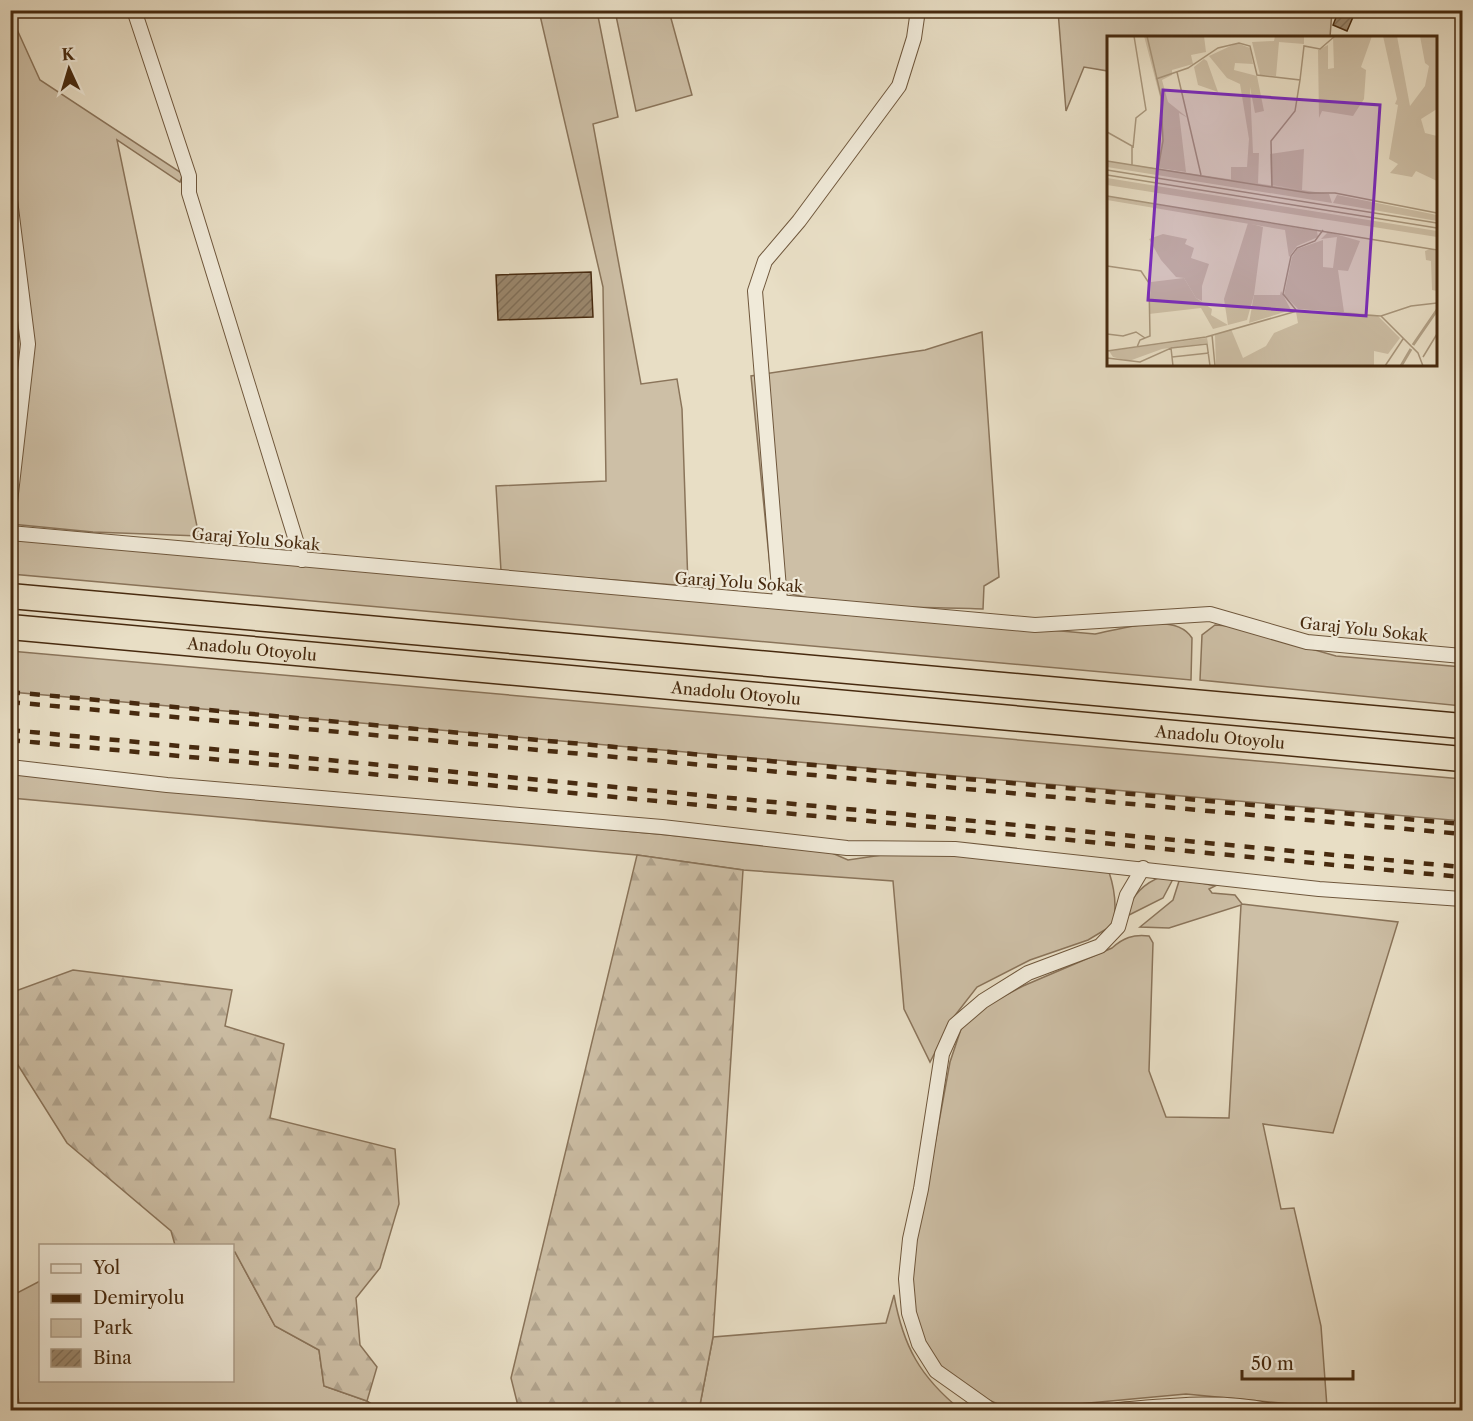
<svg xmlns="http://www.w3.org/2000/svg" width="1473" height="1421" viewBox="0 0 1473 1421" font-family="'Libre Caslon Text',serif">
	<defs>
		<pattern id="forest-firs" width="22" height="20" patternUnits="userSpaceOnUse" patternTransform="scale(1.5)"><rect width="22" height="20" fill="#cdbfa6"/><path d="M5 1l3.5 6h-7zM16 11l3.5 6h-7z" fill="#b1a48e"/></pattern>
		<pattern id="building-hatch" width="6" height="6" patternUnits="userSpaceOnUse" patternTransform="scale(1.5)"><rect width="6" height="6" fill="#9b886e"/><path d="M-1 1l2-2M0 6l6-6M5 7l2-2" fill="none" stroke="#806f59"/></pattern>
	</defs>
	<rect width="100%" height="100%" fill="#e8dec5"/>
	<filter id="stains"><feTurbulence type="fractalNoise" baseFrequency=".00333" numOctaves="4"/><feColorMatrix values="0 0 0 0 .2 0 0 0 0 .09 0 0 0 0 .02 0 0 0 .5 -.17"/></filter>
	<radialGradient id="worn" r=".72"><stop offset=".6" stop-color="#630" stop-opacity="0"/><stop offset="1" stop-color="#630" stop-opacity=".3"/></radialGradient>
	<g fill="#cdbfa6" stroke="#8a745a" stroke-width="1.5">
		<polygon points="539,11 597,11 618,117 593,124 641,384 677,379 682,409 688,586 501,571 496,486 606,481 603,287"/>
		<polygon points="615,11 669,11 692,95 636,111"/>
		<polygon points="1058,11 1058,10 1332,11 1330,37 1108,38 1108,71 1084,67 1066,111"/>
		<polygon points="10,14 40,80 183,174 180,182 117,140 199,536 93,532 11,524 11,442 20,316 10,275"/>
		<path d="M982,332L999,577L984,586L983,609C922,606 827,611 772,587L751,376L925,350Z"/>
		<path d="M10,537L1095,634C1122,629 1175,611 1192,638L1191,680L11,574Z"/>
		<polygon points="1215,625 1230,626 1336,656 1462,667 1462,706 1200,680 1202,635"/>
		<polygon points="10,651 1462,779 1462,821 11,692"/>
		<path d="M10,773L743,842L832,853L848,860L882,855L981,853L1109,872C1115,890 1117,907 1113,925L1088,940L1030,960L977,987L953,1018L930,1062L904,1009L893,881L743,870L637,855L11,798Z"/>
		<path d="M1163,876L1173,879L1163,898L1129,915L1127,913C1132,894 1144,883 1163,876Z"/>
		<path d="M1180,878L1215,886L1209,889L1212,893L1235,895L1242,904L1398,922L1333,1133L1263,1124L1281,1209L1294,1208L1321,1326L1327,1407L1462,1410H1285L1323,1407L1186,1394L1012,1410L979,1396L943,1372L924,1345L912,1305L913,1243L923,1209L950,1062L961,1029L983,1007L1023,986L1112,948C1123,938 1133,934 1149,936L1153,943L1149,1071L1166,1117L1229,1118L1241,905L1169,928L1140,927L1173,900Z"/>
		<polygon points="232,1252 235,1252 275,1326 319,1350 324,1386 367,1401 380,1410 11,1410 10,1303 15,1294 40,1281 40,1380 232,1380"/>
		<path d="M894,1295C903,1346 920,1377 961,1410H699L713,1337L886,1323Z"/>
	</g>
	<g fill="url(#forest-firs)" stroke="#8a745a" stroke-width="1.5">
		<polygon points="637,855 743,870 713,1337 699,1410 519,1410 511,1378"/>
		<polygon points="73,970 232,990 225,1026 284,1044 270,1118 395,1149 399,1204 380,1268 356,1298 360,1345 377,1367 367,1401 324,1386 319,1350 275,1326 235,1252 233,1252 232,1246 175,1245 171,1231 67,1143 11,1054 10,993"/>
	</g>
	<g fill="url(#building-hatch)" stroke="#472a0f" stroke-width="1.5">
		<polygon points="1339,10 1356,10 1347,31 1333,25"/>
		<polygon points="591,272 593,317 498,320 496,275"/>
	</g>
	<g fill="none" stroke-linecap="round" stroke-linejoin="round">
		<defs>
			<g id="minor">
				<polyline points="134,10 189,176 189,193 302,560"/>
				<polyline points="10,200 28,344 10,502"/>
				<polyline points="10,533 1035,625 1210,614 1307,642 1462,656"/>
				<polyline points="780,601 755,291 765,261 799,221 899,86 914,38 918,10"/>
				<polyline points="10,767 167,785 662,827 847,848 955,849 1319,889 1462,899"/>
				<polyline points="10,1385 12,1410"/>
				<polyline points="991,1410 936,1371 919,1344 909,1313 906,1279 910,1239 921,1189 942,1054 955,1025 983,1001 1028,973 1100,946 1118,927 1127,895 1143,868"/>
				<path d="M1118,1410C1169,1406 1218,1400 1268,1410"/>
			</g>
			<g id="motorway">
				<polyline points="10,596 1462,726"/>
				<path id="s1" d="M10,627L1462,759"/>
			</g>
		</defs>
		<use href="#minor" stroke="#6f573c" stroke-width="16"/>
		<use href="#motorway" stroke="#472a0f" stroke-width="27"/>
		<use href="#minor" stroke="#f0ead9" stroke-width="14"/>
		<use href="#motorway" stroke="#e8dec5" stroke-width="24"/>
		<g stroke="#472a0f" stroke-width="4.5" stroke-dasharray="10 10" stroke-linecap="butt">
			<polyline points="10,692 1462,824"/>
			<polyline points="10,702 1462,834"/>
			<polyline points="10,730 1462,867"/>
			<polyline points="10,740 1462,877"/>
		</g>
	</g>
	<g text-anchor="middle" stroke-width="4.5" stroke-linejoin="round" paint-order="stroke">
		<g font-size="16" fill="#472a0f" stroke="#f0ead9">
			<text transform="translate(256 539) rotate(5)" y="6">Garaj Yolu Sokak</text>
			<text transform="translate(739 582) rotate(4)" y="6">Garaj Yolu Sokak</text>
			<text transform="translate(1364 629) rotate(6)" y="6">Garaj Yolu Sokak</text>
			<text dy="6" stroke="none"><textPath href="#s1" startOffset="243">Anadolu Otoyolu</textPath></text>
			<text dy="6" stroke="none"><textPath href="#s1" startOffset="729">Anadolu Otoyolu</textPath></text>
			<text dy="6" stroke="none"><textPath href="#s1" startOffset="1215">Anadolu Otoyolu</textPath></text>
		</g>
	</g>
	<g transform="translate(1107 36)">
		<rect width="330" height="330" fill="#e8dec5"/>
		<path d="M37,0H97L99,16L84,19L86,28L65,34V39L55,44L61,66L81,82L72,77L79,136L51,132L55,101L53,61ZM168,0H197V8L172,6L169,40L153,39L145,6L167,5ZM226,0H265L254,31L259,34L257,63L246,80L215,75L212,82L211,14L221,9V33L227,32ZM276,0H290L303,70L318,50L322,30L318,27L313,0H330V73L314,83L318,97L330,100V145L309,135L305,141L283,137L291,128L282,123L291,69L288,68L290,63ZM130,7L143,12L146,28L128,27L127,34L150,40L157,75L148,77L143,51L146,117H152L151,148L124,144V131H140L142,103L133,48L120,42L102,20ZM97,23L100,25L111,56L91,49L87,31ZM197,113L195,154L164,149L163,118ZM0,125L222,158L225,167L0,131ZM0,142L330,195V201L0,149ZM230,159L330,179V185L226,167ZM0,160L210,195L211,201L190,210L182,221L178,194L0,164ZM221,196L253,205L241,235L231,234L237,276L270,279L293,302L281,318L267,315V330H109L108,299L124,293L136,322L159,310L167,297L191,287L189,276H233L191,273L177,259L185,221L190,213L216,204V231L226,232L230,201L214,203ZM323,213L330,215V255L325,254L324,225L319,224L318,215ZM77,242L89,262L105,273L104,279L121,289L106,293L94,272L42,278L44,246ZM174,255L184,274L142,287L147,259H173ZM100,302L101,307L55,313L22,325L6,321L2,315Z" fill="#cdbfa6"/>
		<path d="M141,187L156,191L147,259L140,284L121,289L117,263ZM56,198L80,203L78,208L87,212L84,222L102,228L95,250V265L89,262L77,242L69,241L54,224L42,203Z" fill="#cdbfa6"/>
		<path fill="none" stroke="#b1a187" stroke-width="3" d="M306,309L330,274M294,330L304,313"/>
		<path fill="none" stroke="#a8967c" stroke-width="1.5" d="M40,0L54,60L56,105L51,133M70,36L94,139M49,43L81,32L111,12L132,7L143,10L150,39L193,44L188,75L164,105L165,151M193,44L197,10L213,13L228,0M0,96L25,110V129M26,112L29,82L39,74L27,0M0,125L202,157H228L330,177M0,134L330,187M0,139L330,192M0,160L330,214M0,230L34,235L42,247L43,300L33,304L30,311M189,274L176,258L184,220L190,212L208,205L216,194M274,280L311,317L316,330M0,298L16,300L29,296L38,302M105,299L108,330M64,312L100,308L103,330M0,315L99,301L190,275L274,280L304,270L330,267M65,321L102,317M316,321L330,298M0,322L33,326L64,312L66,330M278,330L296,303"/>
		<path fill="#7b2cbf" fill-opacity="0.15" stroke="#7b2cbf" stroke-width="3" d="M56,54L273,69L259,280L41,264Z"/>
		<rect width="330" height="330" fill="none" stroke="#472a0f" stroke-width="3"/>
	</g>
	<rect width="1473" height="1421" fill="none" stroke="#e8dec5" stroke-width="36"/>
	<rect x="12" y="12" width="1449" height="1397" fill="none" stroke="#472a0f" stroke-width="3"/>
	<rect x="18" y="18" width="1437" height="1385" fill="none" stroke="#472a0f" stroke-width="1.5"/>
	<rect x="39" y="1244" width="195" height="138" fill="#f0ead9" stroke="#ac9d88" stroke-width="1.5"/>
	<rect x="51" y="1264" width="30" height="9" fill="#f0ead9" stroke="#ac9d88" stroke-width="1.5"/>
	<text x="93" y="1274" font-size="18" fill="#472a0f">Yol</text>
	<rect x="51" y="1294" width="30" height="9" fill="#472a0f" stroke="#ac9d88" stroke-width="1.5"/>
	<text x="93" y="1304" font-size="18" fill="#472a0f">Demiryolu</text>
	<rect x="51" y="1319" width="30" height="18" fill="#cdbfa6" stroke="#ac9d88" stroke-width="1.5"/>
	<text x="93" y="1334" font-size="18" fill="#472a0f">Park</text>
	<rect x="51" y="1349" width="30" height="18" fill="url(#building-hatch)" stroke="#ac9d88" stroke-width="1.5"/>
	<text x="93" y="1364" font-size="18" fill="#472a0f">Bina</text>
	<g transform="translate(69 69) rotate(356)" stroke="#f0ead9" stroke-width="4.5" paint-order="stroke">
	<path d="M0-4.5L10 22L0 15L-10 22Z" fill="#472a0f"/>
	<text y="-9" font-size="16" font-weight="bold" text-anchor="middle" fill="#472a0f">K</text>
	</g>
	<path d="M1242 1370v9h111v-9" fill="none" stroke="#472a0f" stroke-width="3"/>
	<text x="1251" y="1370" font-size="18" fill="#472a0f" stroke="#f0ead9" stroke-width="4.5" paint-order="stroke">50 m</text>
	<rect width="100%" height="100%" filter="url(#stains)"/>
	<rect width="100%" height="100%" fill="url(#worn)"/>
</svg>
